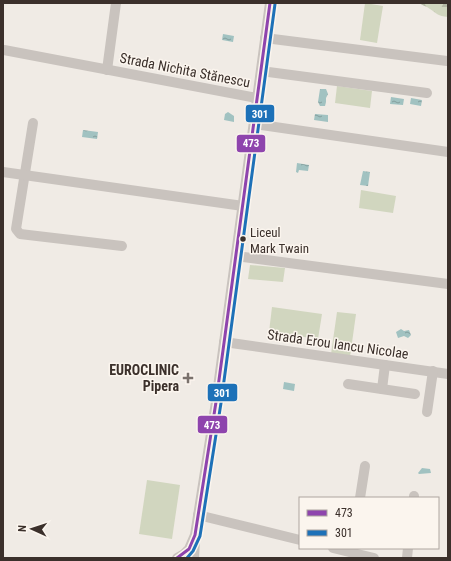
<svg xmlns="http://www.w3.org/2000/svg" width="451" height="561" viewBox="0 0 451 561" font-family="'Roboto Condensed',sans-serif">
	<defs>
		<pattern id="forest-firs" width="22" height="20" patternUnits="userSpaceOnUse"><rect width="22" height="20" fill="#d1d6bf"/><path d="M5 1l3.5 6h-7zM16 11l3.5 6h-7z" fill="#b4b8a4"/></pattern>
		<pattern id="water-ripples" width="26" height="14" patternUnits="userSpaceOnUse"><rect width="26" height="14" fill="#a1c2c1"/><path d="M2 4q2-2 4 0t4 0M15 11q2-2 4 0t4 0" fill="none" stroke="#849e9d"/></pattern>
	</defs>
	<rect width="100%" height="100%" fill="#f0ebe5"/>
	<path fill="url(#forest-firs)" d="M418,3H448V17C437,16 438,14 430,9C426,6 422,5 418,3Z"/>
	<g fill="#d1d6bf">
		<polygon points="365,3 383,6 377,43 360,40"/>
		<polygon points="337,86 372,91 370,108 335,103"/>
		<polygon points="361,190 396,196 393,213 359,208"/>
		<polygon points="250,265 285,268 283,282 248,279"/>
		<polygon points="272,307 322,314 318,339 269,332"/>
		<polygon points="337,312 356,314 350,357 331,354"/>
		<polygon points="147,480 180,485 172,539 139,534"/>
	</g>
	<g fill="url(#water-ripples)">
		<polygon points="223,34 234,36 233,42 222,40"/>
		<polygon points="320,89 326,89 328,94 326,98 326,102 325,106 320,106 318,102"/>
		<polygon points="391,97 404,99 403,105 390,104"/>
		<polygon points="411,98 422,100 421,106 410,104"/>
		<polygon points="228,112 234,116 234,122 224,120 225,114"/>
		<polygon points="315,114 328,115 328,122 314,120"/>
		<polygon points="83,130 98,132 97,139 82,137"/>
		<polygon points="297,163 309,165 308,171 299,170 298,173 296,172"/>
		<polygon points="363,171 370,172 368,186 360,185"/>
		<polygon points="401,329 404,331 409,330 411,335 408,338 404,336 398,338 396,332"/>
		<polygon points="284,382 295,384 294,391 283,389"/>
		<polygon points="422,468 430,469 431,473 419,474 418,473"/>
	</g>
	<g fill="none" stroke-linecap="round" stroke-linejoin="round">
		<g stroke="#c9c3be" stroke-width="10">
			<polyline points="265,38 447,61"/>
			<polyline points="4,50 257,98"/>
			<polyline points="107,70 116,3"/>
			<polyline points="261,71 427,93"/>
			<polyline points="33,123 16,229 20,234 122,246"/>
			<polyline points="254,124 448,152"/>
			<polyline points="3,172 243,206"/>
			<polyline points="236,256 448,284"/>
			<polyline points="224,342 448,374"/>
			<polyline points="348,384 415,394"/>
			<polyline points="382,389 385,365"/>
			<polyline points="427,412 433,371"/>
			<polyline points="360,498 365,466"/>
			<polyline points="414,498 414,496"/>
			<polyline points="198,515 300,540"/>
			<polyline points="333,548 374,558"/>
			<polyline points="177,558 184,554 189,549 195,535 216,402 270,3"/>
			<polyline points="194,558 195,540"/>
			<polyline points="407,558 408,548"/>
		</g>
		<defs>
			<polyline id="bus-1" points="177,558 189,549 195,535 216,402 270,3"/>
			<polyline id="bus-2" points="187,558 193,551 200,536 221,403 275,4"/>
		</defs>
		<use href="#bus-1" stroke="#fbf5ee" stroke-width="6"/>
		<use href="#bus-2" stroke="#fbf5ee" stroke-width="6"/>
		<use href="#bus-1" stroke="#8e44ad" stroke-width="3"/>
		<use href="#bus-2" stroke="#1d71b8" stroke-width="3"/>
	</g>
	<circle fill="#3b302b" stroke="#fbf5ee" stroke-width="1.5" cx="243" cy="239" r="3.5"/>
	<path fill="#7a716c" stroke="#fbf5ee" stroke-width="1.5" d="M186 372h4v4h4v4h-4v4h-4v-4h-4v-4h4z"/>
	<g text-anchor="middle" stroke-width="3" stroke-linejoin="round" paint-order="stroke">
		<g font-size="13" fill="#3b302b" stroke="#fbf5ee" text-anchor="start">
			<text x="250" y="237">Liceul<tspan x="250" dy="16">Mark Twain</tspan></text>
		</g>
		<g font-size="14" fill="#3b302b" stroke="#fbf5ee">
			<text transform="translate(185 70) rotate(11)" y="5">Strada Nichita Stănescu</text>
			<text transform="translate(338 344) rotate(8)" y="5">Strada Erou Iancu Nicolae</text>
		</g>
		<g font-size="14" font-weight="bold" fill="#3b302b" stroke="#fbf5ee" text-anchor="end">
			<text x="179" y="375">EUROCLINIC<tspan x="179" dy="16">Pipera</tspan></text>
		</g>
	</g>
	<g stroke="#fbf5ee" stroke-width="1.5">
		<rect x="245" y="104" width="30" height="19" rx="4" fill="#1d71b8"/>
		<rect x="236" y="134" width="30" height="19" rx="4" fill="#8e44ad"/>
		<rect x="207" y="383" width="31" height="19" rx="4" fill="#1d71b8"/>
		<rect x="197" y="415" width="31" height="19" rx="4" fill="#8e44ad"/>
	</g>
	<g font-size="11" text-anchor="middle" font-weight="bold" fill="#fff">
		<text x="260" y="118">301</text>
		<text x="251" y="147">473</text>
		<text x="222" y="397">301</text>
		<text x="212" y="429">473</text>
	</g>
	<rect width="451" height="561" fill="none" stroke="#3b302b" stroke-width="8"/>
	<rect x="299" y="497" width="140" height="52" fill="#fbf5ee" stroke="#aea6a0"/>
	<rect x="307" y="510" width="20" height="6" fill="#8e44ad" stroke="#aea6a0"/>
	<text x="335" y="517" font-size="12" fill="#3b302b">473</text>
	<rect x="307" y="530" width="20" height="6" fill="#1d71b8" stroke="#aea6a0"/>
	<text x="335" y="537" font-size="12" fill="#3b302b">301</text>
	<g transform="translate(32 529) rotate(273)" stroke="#fbf5ee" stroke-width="3" paint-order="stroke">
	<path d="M0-3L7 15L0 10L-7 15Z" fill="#3b302b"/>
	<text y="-6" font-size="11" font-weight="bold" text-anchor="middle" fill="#3b302b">N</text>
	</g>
</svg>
